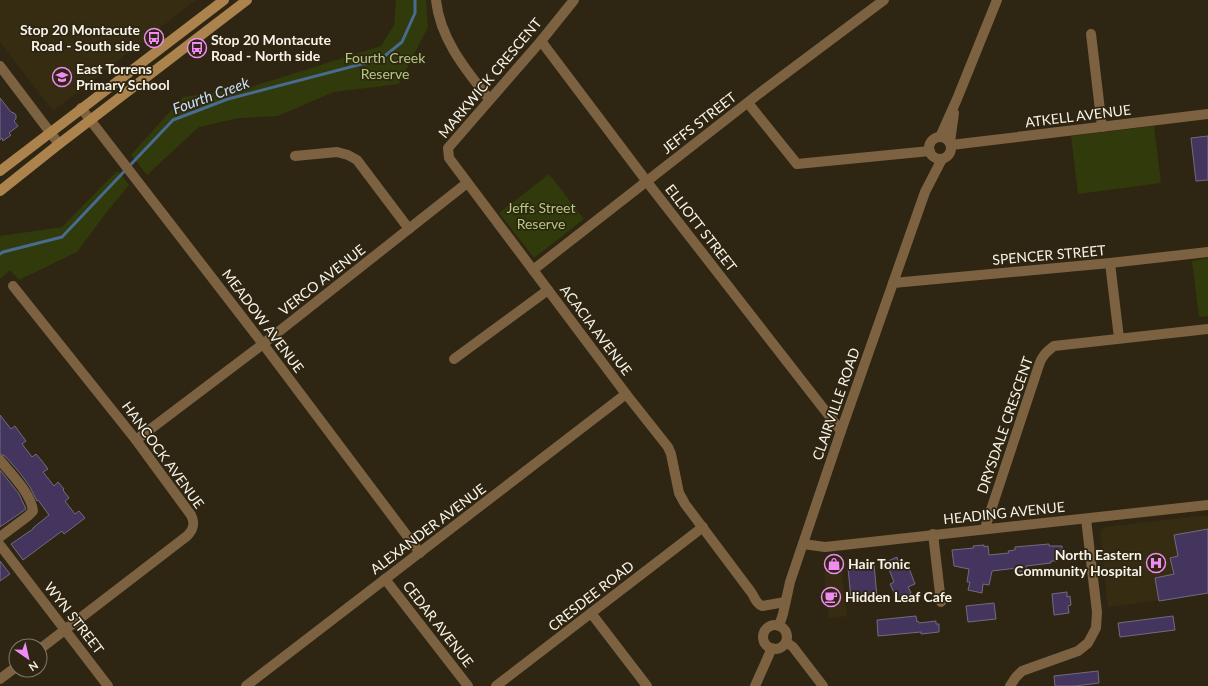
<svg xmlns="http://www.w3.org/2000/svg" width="1208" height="686" viewBox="0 0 1208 686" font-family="Lato,sans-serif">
	<rect width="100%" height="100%" fill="#2e2613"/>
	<g fill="#362c12">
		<polygon points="0,0 196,0 53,111 0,42"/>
		<polygon points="1208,515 1208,594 1108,607 1100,533 1105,527"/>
		<polygon points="837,554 837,557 840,557 847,616 829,619 824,574 829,561"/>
	</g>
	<g fill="#303a0a">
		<polygon points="396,0 426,0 428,27 399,84 334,92 278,116 239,118 199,127 147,175 131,155 183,97 248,88 381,46 394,25"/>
		<polygon points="1154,126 1161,183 1078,194 1071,136"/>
		<polygon points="116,172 119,172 129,185 106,213 77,252 19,280 10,270 0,279 0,236 62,227"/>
		<polygon points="549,174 584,219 534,258 499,213"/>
		<polygon points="1208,258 1208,316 1199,317 1192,261"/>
	</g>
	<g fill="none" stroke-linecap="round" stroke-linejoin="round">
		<polyline stroke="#486b8f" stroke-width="3" points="0,254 3,252 62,237 173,120 228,99 381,59 402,42 415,13 415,0"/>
	</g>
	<g fill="#44355e" stroke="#716b80">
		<polygon points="0,98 11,112 14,113 16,115 16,119 14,121 18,126 9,133 11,135 3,141 2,138 0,140"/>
		<polygon points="1208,136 1208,180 1196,181 1191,138"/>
		<polygon points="0,415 11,429 15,426 20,433 26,441 22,444 32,457 36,454 42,461 48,469 43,472 54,486 58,482 64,489 63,490 69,498 65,501 75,514 79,511 85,518 64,534 62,531 23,560 11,544 33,529 33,528 49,515 38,500 37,501 30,487 20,473 5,456 0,454"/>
		<polygon points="0,470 19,494 26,509 0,527"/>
		<polygon points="1208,529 1208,593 1159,601 1155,578 1174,574 1170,558 1178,556 1174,535"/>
		<polygon points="1049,544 1049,546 1062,546 1063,556 1057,557 1057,561 1051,561 1051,563 1026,566 1026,571 1017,572 1017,568 992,571 989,585 983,584 982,593 968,590 970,582 967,582 969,569 954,566 952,550 974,548 973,546 984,545 984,547 988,546 989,555 1009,553 1008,551 1015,550 1015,547"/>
		<polygon points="897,557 898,561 903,559 905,564 907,563 915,584 908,587 911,593 905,597 906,599 899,603 890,584 894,582 886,562"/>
		<polygon points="0,561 10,574 0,581"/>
		<polygon points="874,564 877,597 851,599 848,568"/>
		<polygon points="1067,592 1067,597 1070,596 1071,605 1068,606 1069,613 1054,615 1052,594"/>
		<polygon points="994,603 996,619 968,622 966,606"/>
		<polygon points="916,616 917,622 918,621 919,623 936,621 936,624 939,624 939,632 921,634 921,632 878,636 877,620"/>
		<polygon points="1173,616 1175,630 1120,637 1118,623"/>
		<polygon points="1098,671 1099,683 1075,686 1055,686 1054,676"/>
	</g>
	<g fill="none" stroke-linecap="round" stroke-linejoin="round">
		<g stroke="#7c6241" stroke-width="10">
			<path d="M436,0C440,39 466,70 489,99"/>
			<path d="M574,0L541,41L448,148L449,158L626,394L668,447L671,454L679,493L685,504L751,592C755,597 755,603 762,606L785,602"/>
			<polyline points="1091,34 1102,127"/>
			<polyline points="541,41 651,187 841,431"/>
			<polyline points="0,66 59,144"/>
			<polyline points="748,103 797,164 930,151"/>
			<polyline points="81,108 263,344 420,553"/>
			<circle cx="940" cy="148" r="11"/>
			<polyline points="940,137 957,99 997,0"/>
			<polyline points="950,142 954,113"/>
			<polyline points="951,145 1208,114"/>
			<polyline points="295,156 337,152 348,155 357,160 409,229"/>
			<polyline points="1110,263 1119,338"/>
			<polyline points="533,270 765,89 884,0"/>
			<polyline points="893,283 1110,263 1208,252"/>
			<path d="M13,286L136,440L191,515C195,523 194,529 187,536L40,649"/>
			<polyline points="454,359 548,290"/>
			<polyline points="136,440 263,344 467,183"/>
			<path d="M0,460C11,474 31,493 33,511L28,516L0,537"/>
			<path d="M985,528L1039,365C1042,356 1046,352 1054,346L1208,329"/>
			<polyline points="933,534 941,602"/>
			<path d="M803,544L825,547C953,532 1081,519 1208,505"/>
			<polyline points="0,545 108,686"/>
			<polyline points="385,579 468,686"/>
			<polyline points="591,613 647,686"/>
			<circle cx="775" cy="637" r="12"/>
			<polyline points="779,626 783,614 790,582 841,431 925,192 942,159"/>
			<polyline points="786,642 793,647 823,686"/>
			<polyline points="0,679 16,667"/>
			<polyline points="246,686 626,394"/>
			<polyline points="496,686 703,527"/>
			<polyline points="755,686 772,648"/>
			<polyline points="1010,686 1016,677 1022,671 1078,651 1088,643 1096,628 1097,612 1086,519"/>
		</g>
		<g stroke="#ac834c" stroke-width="10">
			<polyline points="0,171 224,0"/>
			<polyline points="0,191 59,144 247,0"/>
		</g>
	</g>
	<defs>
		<symbol id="bus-ring" viewBox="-11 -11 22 22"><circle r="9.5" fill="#2e2613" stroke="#f28af3" stroke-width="1.5"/><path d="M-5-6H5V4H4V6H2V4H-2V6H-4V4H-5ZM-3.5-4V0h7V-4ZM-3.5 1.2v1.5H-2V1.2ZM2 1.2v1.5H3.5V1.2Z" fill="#f28af3"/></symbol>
		<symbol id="school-ring" viewBox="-11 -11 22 22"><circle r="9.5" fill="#2e2613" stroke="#f28af3" stroke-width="1.5"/><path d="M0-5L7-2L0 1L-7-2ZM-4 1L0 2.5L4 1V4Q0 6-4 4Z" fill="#f28af3"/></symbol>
		<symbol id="hospital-ring" viewBox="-11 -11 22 22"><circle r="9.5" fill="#2e2613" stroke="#f28af3" stroke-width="1.5"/><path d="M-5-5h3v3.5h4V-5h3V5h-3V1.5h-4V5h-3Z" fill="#f28af3"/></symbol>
		<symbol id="shop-ring" viewBox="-11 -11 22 22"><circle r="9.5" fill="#2e2613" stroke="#f28af3" stroke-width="1.5"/><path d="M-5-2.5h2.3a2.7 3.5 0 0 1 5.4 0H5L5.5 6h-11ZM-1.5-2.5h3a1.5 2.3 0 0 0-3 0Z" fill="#f28af3"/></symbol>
		<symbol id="cafe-ring" viewBox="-11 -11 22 22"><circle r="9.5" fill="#2e2613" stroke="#f28af3" stroke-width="1.5"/><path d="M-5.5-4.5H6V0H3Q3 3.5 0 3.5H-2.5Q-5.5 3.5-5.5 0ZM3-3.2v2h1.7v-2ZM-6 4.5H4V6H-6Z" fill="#f28af3"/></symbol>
	</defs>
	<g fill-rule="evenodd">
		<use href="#bus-ring" x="143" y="27" width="22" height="22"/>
		<use href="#bus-ring" x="186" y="37" width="22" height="22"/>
		<use href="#school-ring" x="51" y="66" width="22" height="22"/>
		<use href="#hospital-ring" x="1145" y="552" width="22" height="22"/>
		<use href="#shop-ring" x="823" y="553" width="22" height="22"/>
		<use href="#cafe-ring" x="820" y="586" width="22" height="22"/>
	</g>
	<g text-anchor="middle" stroke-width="3.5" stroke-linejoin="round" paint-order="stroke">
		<g font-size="14" font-weight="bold" fill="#f8f3e7" stroke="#2e2613" text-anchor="start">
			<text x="140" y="35" text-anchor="end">Stop 20 Montacute<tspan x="140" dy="16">Road - South side</tspan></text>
			<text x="211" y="45">Stop 20 Montacute<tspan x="211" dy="16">Road - North side</tspan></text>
			<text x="76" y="74">East Torrens<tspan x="76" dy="16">Primary School</tspan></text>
			<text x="1142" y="560" text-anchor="end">North Eastern<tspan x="1142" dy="16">Community Hospital</tspan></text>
			<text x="848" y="569">Hair Tonic</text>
			<text x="845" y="602">Hidden Leaf Cafe</text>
		</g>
		<g font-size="14" fill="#b5c97f" stroke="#2e2613">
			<text x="385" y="63">Fourth Creek<tspan x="385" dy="16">Reserve</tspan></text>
			<text x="541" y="213">Jeffs Street<tspan x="541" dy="16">Reserve</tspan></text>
		</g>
		<g font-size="14" fill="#f8f3e7" stroke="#2e2613">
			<text transform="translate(490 78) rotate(-50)" y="5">MARKWICK CRESCENT</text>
			<text transform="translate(1078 116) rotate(-7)" y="5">ATKELL AVENUE</text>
			<text transform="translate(699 123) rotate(-38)" y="5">JEFFS STREET</text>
			<text transform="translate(701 228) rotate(52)" y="5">ELLIOTT STREET</text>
			<text transform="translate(1049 255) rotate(-5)" y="5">SPENCER STREET</text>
			<text transform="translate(322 280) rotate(-38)" y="5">VERCO AVENUE</text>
			<text transform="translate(263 321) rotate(53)" y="5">MEADOW AVENUE</text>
			<text transform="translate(596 330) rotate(53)" y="5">ACACIA AVENUE</text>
			<text transform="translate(836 404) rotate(-71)" y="5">CLAIRVILLE ROAD</text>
			<text transform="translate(1005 425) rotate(-71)" y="5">DRYSDALE CRESCENT</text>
			<text transform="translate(163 455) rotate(54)" y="5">HANCOCK AVENUE</text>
			<text transform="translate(1004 513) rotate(-6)" y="5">HEADING AVENUE</text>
			<text transform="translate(428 529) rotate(-37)" y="5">ALEXANDER AVENUE</text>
			<text transform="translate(591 596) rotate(-38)" y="5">CRESDEE ROAD</text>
			<text transform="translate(74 618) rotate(52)" y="5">WYN STREET</text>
			<text transform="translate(438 624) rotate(52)" y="5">CEDAR AVENUE</text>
		</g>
		<g font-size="15" font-style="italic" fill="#cae0f8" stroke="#2e2613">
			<text transform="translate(211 96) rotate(-20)" y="5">Fourth Creek</text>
		</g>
	</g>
	<g transform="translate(28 658) rotate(146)"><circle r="19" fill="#2e2613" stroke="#7f7868"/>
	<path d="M0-3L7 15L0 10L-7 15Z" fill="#f28af3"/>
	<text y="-6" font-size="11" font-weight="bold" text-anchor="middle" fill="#f8f3e7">N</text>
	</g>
</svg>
